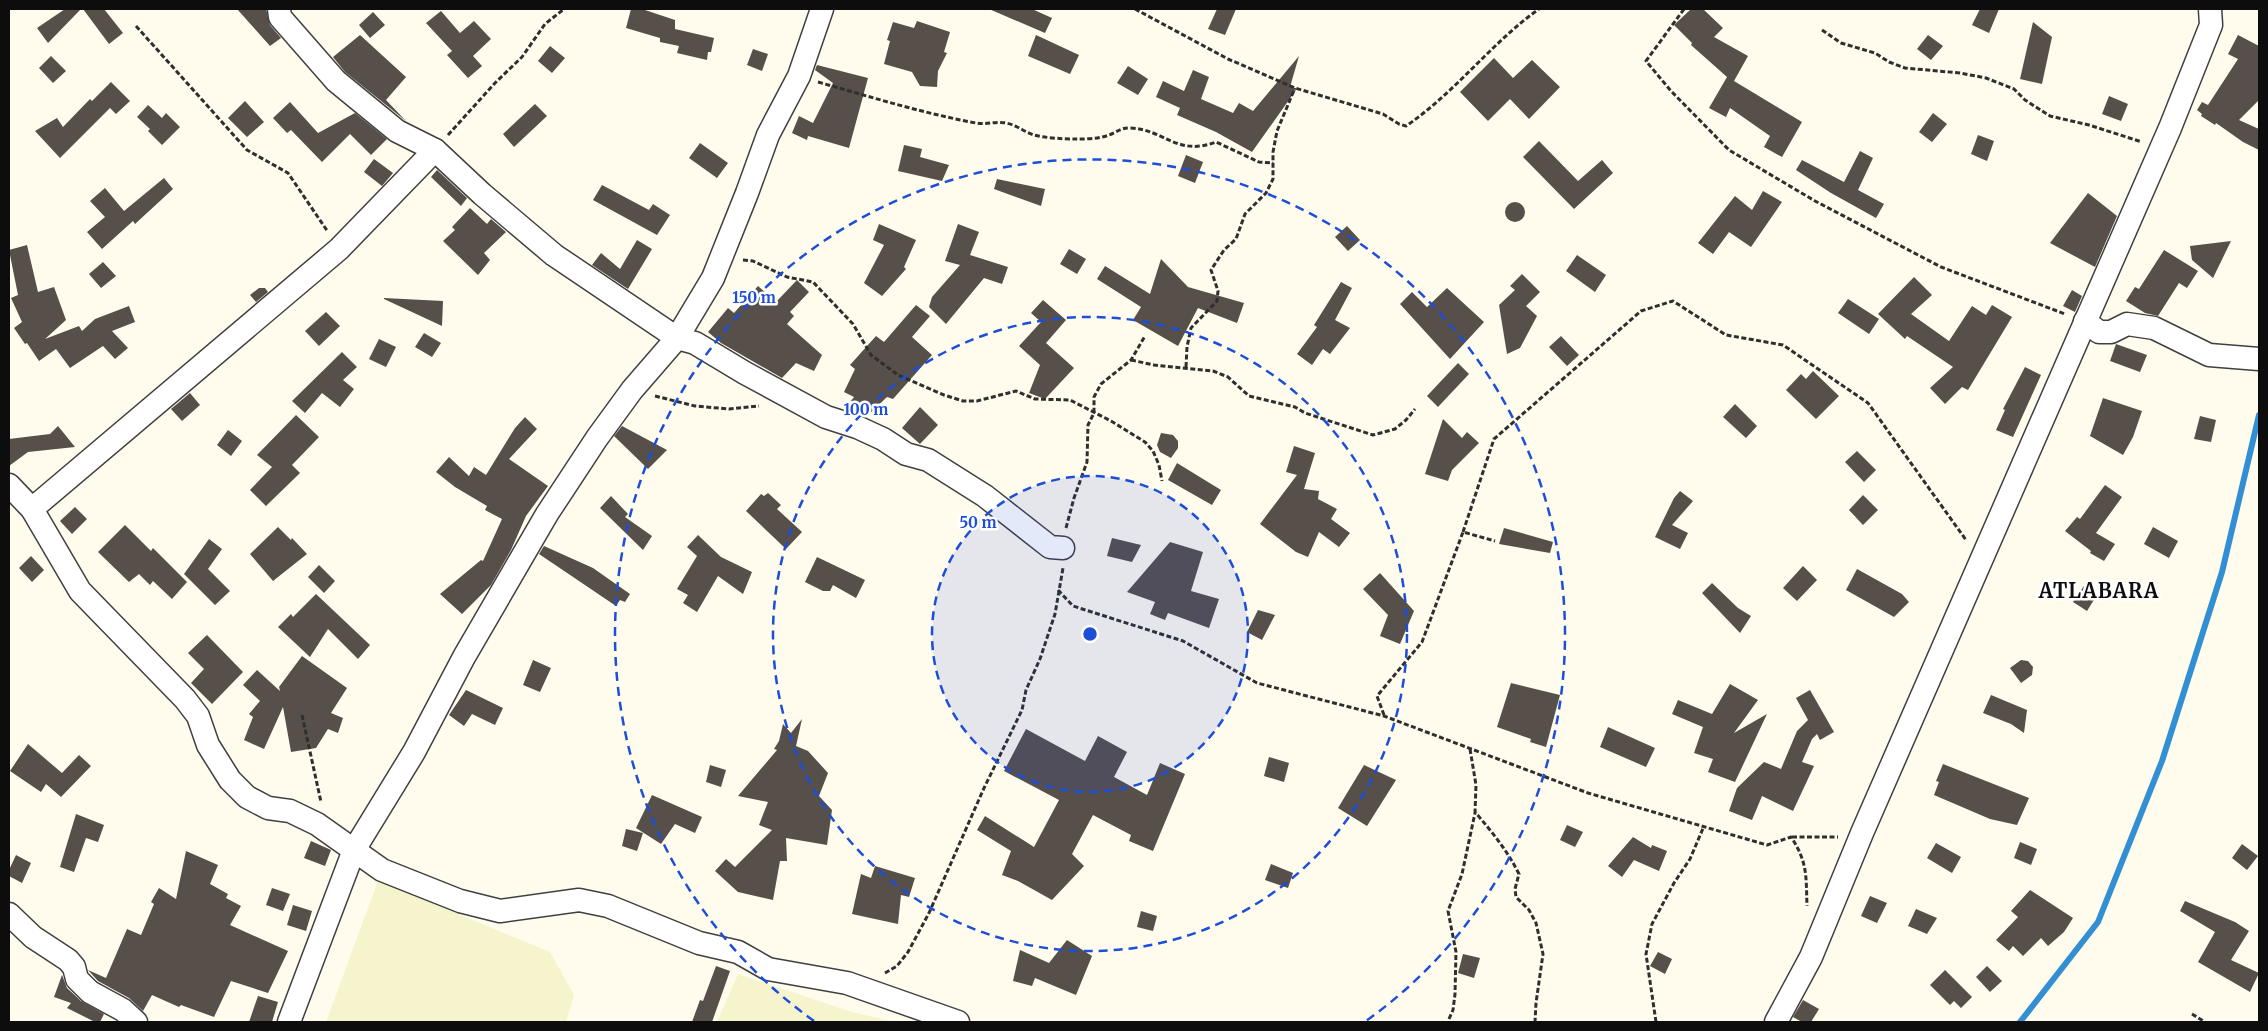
<svg xmlns="http://www.w3.org/2000/svg" width="2268" height="1031" viewBox="0 0 2268 1031" font-family="Merriweather,serif">
	<rect width="100%" height="100%" fill="#fffcee"/>
	<g fill="#f6f4cd">
		<polygon points="378,881 550,952 574,995 566,1022 326,1022"/>
		<polygon points="738,974 852,1012 894,1022 717,1022"/>
	</g>
	<g fill="none" stroke-linecap="round" stroke-linejoin="round">
		<polyline stroke="#338fd4" stroke-width="6" points="2020,1022 2098,922 2162,761 2222,572 2259,415"/>
	</g>
	<g fill="#574f49">
		<polygon points="65,9 81,9 48,43 37,28"/>
		<polygon points="83,9 104,9 123,33 109,44"/>
		<polygon points="237,9 266,9 270,25 281,38 270,46"/>
		<polygon points="631,9 642,9 675,20 675,29 714,38 711,52 708,52 707,60 677,53 679,46 660,42 660,38 626,28"/>
		<polygon points="989,9 1032,9 1052,18 1045,33"/>
		<polygon points="1217,9 1236,9 1225,35 1208,29"/>
		<polygon points="1691,9 1703,9 1723,28 1714,37 1748,56 1734,81 1802,122 1782,157 1764,147 1770,136 1730,108 1726,117 1709,108 1727,77 1691,45 1692,43 1674,25"/>
		<polygon points="1980,9 1999,9 1989,33 1972,25"/>
		<polygon points="441,11 460,33 474,21 491,39 473,56 482,66 468,78 447,55 452,51 426,23"/>
		<polygon points="373,12 385,25 370,38 359,25"/>
		<polygon points="917,21 950,32 944,52 947,53 938,71 937,87 920,86 912,72 884,64 890,41 887,40 893,22 914,28"/>
		<polygon points="2033,22 2052,37 2042,84 2020,79"/>
		<polygon points="360,35 406,77 386,100 406,121 345,72 333,57"/>
		<polygon points="1036,35 1079,55 1070,74 1028,56"/>
		<polygon points="1928,35 1943,46 1931,60 1917,49"/>
		<polygon points="2238,35 2259,46 2259,100 2239,120 2259,129 2259,150 2243,142 2216,123 2215,125 2201,116 2202,114 2197,110 2202,102 2208,105 2238,59 2228,54"/>
		<polygon points="550,46 565,58 552,73 538,61"/>
		<polygon points="753,49 768,54 762,71 747,65"/>
		<polygon points="51,56 66,71 53,83 39,68"/>
		<polygon points="1299,56 1290,87 1296,90 1252,152 1216,132 1177,115 1180,108 1156,97 1163,81 1184,91 1193,70 1209,77 1201,99 1233,113 1239,103 1253,111"/>
		<polygon points="1494,58 1513,78 1532,60 1560,87 1529,119 1510,99 1488,121 1460,92"/>
		<polygon points="817,65 868,78 849,148 808,136 807,140 792,133 799,116 813,123 833,83 815,70"/>
		<polygon points="1128,66 1148,79 1138,95 1117,83"/>
		<polygon points="111,82 130,101 116,114 110,108 60,158 35,131 57,118 63,127 90,99 92,101"/>
		<polygon points="2109,96 2128,104 2121,121 2102,114"/>
		<polygon points="245,101 264,122 247,137 228,118"/>
		<polygon points="290,102 318,133 355,113 387,139 371,155 350,134 322,162 291,130 287,133 273,118"/>
		<polygon points="535,104 547,116 514,147 503,134"/>
		<polygon points="148,105 162,118 166,113 180,127 162,145 148,131 150,129 137,117"/>
		<polygon points="1933,113 1947,124 1932,142 1919,132"/>
		<polygon points="1978,135 1994,141 1987,161 1971,154"/>
		<polygon points="1539,141 1578,181 1602,160 1613,173 1574,209 1523,157"/>
		<polygon points="700,143 728,163 717,178 689,158"/>
		<polygon points="904,145 922,149 920,157 949,165 942,181 898,171"/>
		<polygon points="1860,151 1873,158 1858,190 1884,204 1876,218 1831,193 1796,170 1802,160 1844,182"/>
		<polygon points="1186,155 1203,162 1195,183 1178,176"/>
		<polygon points="374,159 393,173 382,186 364,172"/>
		<polygon points="437,170 467,198 461,206 431,177"/>
		<polygon points="164,178 173,189 135,224 133,221 102,249 87,232 105,217 90,201 105,188 124,211"/>
		<polygon points="997,179 1045,189 1041,206 994,189"/>
		<polygon points="602,185 649,210 653,204 670,215 657,235 593,200"/>
		<polygon points="1763,191 1782,202 1751,247 1729,232 1713,254 1698,243 1735,196 1752,210"/>
		<polygon points="2088,193 2117,216 2095,267 2050,243"/>
		<circle cx="1515" cy="212" r="10"/>
		<polygon points="470,208 487,224 491,219 506,232 484,253 490,260 478,275 443,241 455,230 452,227"/>
		<polygon points="879,224 916,240 904,267 906,269 882,296 864,283 884,245 873,240"/>
		<polygon points="958,224 979,232 970,255 1008,267 1002,284 984,278 946,324 929,307 932,297 960,265 945,261"/>
		<polygon points="1347,226 1360,240 1348,251 1335,237"/>
		<polygon points="637,240 652,249 628,289 592,265 601,253 620,269"/>
		<polygon points="2231,241 2213,278 2192,260 2190,246"/>
		<polygon points="27,245 38,292 54,287 66,320 45,339 79,326 82,331 95,319 129,306 135,322 112,331 128,348 115,359 103,346 70,368 56,349 39,361 27,343 25,344 14,328 22,322 11,298 18,295 9,250"/>
		<polygon points="1069,249 1086,259 1077,274 1060,264"/>
		<polygon points="2164,250 2198,271 2187,288 2179,283 2158,316 2145,313 2126,301 2135,287 2139,289"/>
		<polygon points="1577,255 1606,275 1595,292 1566,271"/>
		<polygon points="1161,259 1188,287 1244,303 1237,323 1198,308 1178,346 1133,320 1141,307 1097,279 1105,266 1150,294"/>
		<polygon points="103,262 116,276 101,288 89,274"/>
		<polygon points="1522,274 1540,292 1526,306 1537,316 1520,348 1507,354 1499,305 1515,290 1510,286"/>
		<polygon points="1914,277 1932,295 1911,314 1949,341 1972,306 1986,315 1992,305 2012,317 1968,390 1962,387 1945,404 1930,388 1953,367 1907,336 1905,339 1878,314"/>
		<polygon points="797,280 809,292 790,312 794,316 787,324 822,355 814,371 796,363 782,378 721,343 708,332 728,308 734,313 758,286 774,300 774,298 777,301"/>
		<polygon points="1341,282 1352,288 1335,320 1350,328 1330,354 1323,349 1312,365 1297,354 1317,327 1314,325"/>
		<polygon points="259,288 265,288 268,292 256,302 250,295"/>
		<polygon points="1447,288 1484,322 1450,359 1400,304 1412,292 1427,307"/>
		<polygon points="2072,290 2082,296 2075,312 2063,306"/>
		<polygon points="384,298 443,301 442,326 384,299"/>
		<polygon points="1848,299 1879,319 1869,334 1838,313"/>
		<polygon points="1043,300 1066,320 1046,343 1074,368 1045,399 1029,393 1040,365 1019,346 1041,322 1031,313"/>
		<polygon points="916,305 930,316 912,337 932,355 893,399 887,397 866,417 851,401 854,397 844,392 855,369 850,365 876,336 884,342"/>
		<polygon points="326,312 340,326 319,346 305,331"/>
		<polygon points="424,333 441,343 432,357 415,347"/>
		<polygon points="1561,336 1579,355 1567,366 1549,347"/>
		<polygon points="379,339 396,347 386,367 369,359"/>
		<polygon points="2116,344 2147,355 2140,372 2110,361"/>
		<polygon points="342,352 357,367 343,380 354,389 340,407 322,393 305,413 292,401"/>
		<polygon points="1458,363 1469,374 1438,407 1427,396"/>
		<polygon points="2025,367 2041,375 2013,437 1996,430 2005,410 2003,409"/>
		<polygon points="1813,371 1839,396 1816,419 1786,390 1801,374 1806,379"/>
		<polygon points="190,393 200,405 182,421 171,409"/>
		<polygon points="2103,398 2142,411 2133,437 2123,455 2090,436"/>
		<polygon points="1735,404 1757,426 1746,438 1723,417"/>
		<polygon points="920,407 938,425 920,444 902,428"/>
		<polygon points="296,415 319,437 292,465 300,473 266,506 250,490 272,467 257,455"/>
		<polygon points="2200,416 2216,420 2211,442 2194,439"/>
		<polygon points="525,417 537,429 509,459 548,486 526,516 511,550 491,585 462,614 440,594 481,560 483,561 502,519 485,510 487,506 455,487 436,472 449,457 469,476 474,467 486,475 515,428"/>
		<polygon points="1443,419 1462,438 1467,432 1479,443 1452,470 1448,481 1425,474"/>
		<polygon points="58,426 75,447 28,452 9,466 9,439 50,434"/>
		<polygon points="622,426 667,450 648,469 614,436"/>
		<polygon points="228,430 242,441 231,456 217,445"/>
		<polygon points="1161,433 1173,435 1178,441 1178,448 1171,458 1160,452 1157,445"/>
		<polygon points="1294,446 1315,453 1304,489 1319,491 1318,499 1337,509 1331,519 1350,533 1339,547 1319,532 1308,557 1296,552 1260,524 1297,475 1286,472"/>
		<polygon points="1857,451 1876,470 1864,482 1845,462"/>
		<polygon points="1177,463 1221,490 1212,505 1168,480"/>
		<polygon points="2105,485 2122,497 2096,533 2115,544 2104,561 2090,553 2091,551 2065,531 2077,517 2080,519"/>
		<polygon points="1680,491 1693,501 1672,525 1688,533 1680,549 1655,537 1674,498"/>
		<polygon points="768,493 781,505 777,509 802,532 786,549 746,511 761,494 764,496"/>
		<polygon points="1863,495 1878,510 1863,525 1849,510"/>
		<polygon points="611,496 628,514 625,517 652,536 643,550 600,508"/>
		<polygon points="75,507 87,519 72,534 60,521"/>
		<polygon points="125,525 151,551 153,548 187,582 172,599 153,581 150,585 139,574 129,582 98,552"/>
		<polygon points="278,527 291,540 292,538 307,554 273,581 250,554"/>
		<polygon points="2153,527 2178,541 2169,558 2144,544"/>
		<polygon points="1504,528 1553,542 1550,553 1499,544"/>
		<polygon points="698,535 721,557 752,572 743,594 718,576 697,612 683,603 688,595 677,589 697,556 687,547"/>
		<polygon points="1112,538 1141,545 1132,562 1107,556"/>
		<polygon points="209,539 222,549 208,569 230,591 215,605 184,574"/>
		<polygon points="1170,542 1203,552 1191,591 1219,599 1209,628 1168,613 1165,620 1150,614 1155,602 1127,592"/>
		<polygon points="544,546 593,568 630,594 625,602 620,600 616,606 539,554"/>
		<polygon points="31,556 44,570 32,582 19,568"/>
		<polygon points="817,557 865,580 856,598 833,585 830,591 823,591 805,582"/>
		<polygon points="319,565 335,581 324,593 308,577"/>
		<polygon points="1803,566 1817,580 1797,601 1783,588"/>
		<polygon points="1857,569 1902,594 1909,602 1894,617 1846,590"/>
		<polygon points="1380,573 1414,611 1400,644 1380,636 1388,615 1363,589"/>
		<polygon points="1712,583 1738,608 1751,616 1740,633 1702,593"/>
		<polygon points="2084,586 2097,595 2087,611 2073,602"/>
		<polygon points="316,594 370,645 358,659 328,629 310,657 278,627 291,614 293,617"/>
		<polygon points="1258,610 1275,615 1262,640 1247,632"/>
		<polygon points="207,635 243,672 212,704 191,683 204,669 188,653"/>
		<polygon points="302,656 347,688 331,713 343,718 338,733 328,729 316,748 291,752 283,707 264,749 244,740 253,717 249,714 260,701 243,685 257,670 280,691 279,687"/>
		<polygon points="533,660 551,668 540,692 523,685"/>
		<polygon points="2021,660 2028,661 2033,667 2032,675 2021,683 2010,668"/>
		<polygon points="1511,683 1560,695 1546,747 1530,742 1531,739 1497,727"/>
		<polygon points="1730,684 1758,700 1734,733 1767,714 1735,782 1708,772 1713,759 1694,753 1703,727 1672,714 1678,700 1712,714"/>
		<polygon points="466,690 503,708 495,725 472,714 464,726 449,715"/>
		<polygon points="1810,690 1834,732 1820,740 1817,734 1812,739 1802,762 1814,766 1793,811 1762,796 1752,820 1729,811 1737,788 1764,762 1781,769 1797,731 1808,720 1796,698"/>
		<polygon points="1991,695 2027,710 2024,733 2011,724 1983,713"/>
		<polygon points="802,719 796,746 808,751 828,773 819,796 832,810 827,845 786,838 787,861 780,861 773,900 738,892 715,871 726,859 735,867 772,830 759,825 768,802 738,796 777,750 774,749 779,741 783,724 791,733"/>
		<polygon points="1608,727 1655,748 1646,767 1600,747"/>
		<polygon points="1026,729 1085,761 1098,736 1127,752 1114,777 1147,795 1160,763 1185,774 1153,851 1129,841 1131,835 1093,815 1072,854 1084,866 1052,900 1018,881 1002,875 1011,851 977,830 985,816 1034,847 1059,800 1004,771"/>
		<polygon points="28,744 62,773 79,755 91,766 61,797 46,784 41,792 10,771"/>
		<polygon points="1269,757 1289,763 1284,782 1264,776"/>
		<polygon points="1943,764 2029,798 2017,825 1990,819 1934,795 1939,782 1936,781"/>
		<polygon points="710,765 726,770 721,787 706,782"/>
		<polygon points="1364,765 1396,780 1367,826 1338,808"/>
		<polygon points="652,795 702,817 695,833 675,824 661,844 636,828"/>
		<polygon points="76,814 104,825 98,842 86,838 74,872 60,867"/>
		<polygon points="1567,825 1583,832 1575,847 1560,840"/>
		<polygon points="626,829 643,833 637,851 622,846"/>
		<polygon points="1633,837 1651,848 1652,845 1667,851 1659,871 1634,860 1622,877 1608,866"/>
		<polygon points="311,841 331,850 325,866 304,858"/>
		<polygon points="2020,842 2037,849 2031,865 2014,858"/>
		<polygon points="1936,843 1961,857 1952,873 1927,858"/>
		<polygon points="2242,844 2258,856 2247,870 2232,858"/>
		<polygon points="186,851 218,865 210,884 228,894 226,898 241,906 230,925 288,951 268,993 231,981 214,1017 181,1005 179,1007 152,995 143,1011 129,998 98,981 88,970 106,978 127,929 141,935 154,904 151,902 159,888 176,899"/>
		<polygon points="16,855 31,863 22,883 9,876 9,870"/>
		<polygon points="1271,864 1293,873 1288,888 1265,880"/>
		<polygon points="875,866 915,878 909,897 901,895 898,924 852,914 861,874 871,878"/>
		<polygon points="272,888 290,894 283,911 266,905"/>
		<polygon points="2030,890 2073,918 2064,932 2048,946 2041,938 2023,956 2013,946 2009,951 1996,940 2018,917 2011,911"/>
		<polygon points="1870,896 1887,903 1877,923 1861,916"/>
		<polygon points="2185,901 2235,922 2249,931 2231,960 2259,973 2250,992 2198,962 2215,932 2180,911"/>
		<polygon points="293,905 312,911 306,931 287,925"/>
		<polygon points="1916,909 1937,918 1927,934 1908,926"/>
		<polygon points="1141,911 1157,916 1153,931 1137,927"/>
		<polygon points="1067,940 1092,956 1076,995 1035,978 1032,986 1013,981 1020,950 1049,963"/>
		<polygon points="1658,952 1672,959 1665,974 1650,966"/>
		<polygon points="1463,954 1480,958 1474,978 1458,973"/>
		<polygon points="716,966 730,971 712,1022 692,1022 700,1000 703,1001"/>
		<polygon points="1987,966 2002,981 1990,992 1976,977"/>
		<polygon points="1945,970 1972,997 1961,1008 1954,1001 1950,1005 1930,985"/>
		<polygon points="62,975 67,988 81,1001 104,1014 100,1022 95,1022 67,1008 71,1003 54,997"/>
		<polygon points="258,996 278,1002 272,1022 249,1022"/>
		<polygon points="1803,1000 1819,1009 1811,1022 1802,1022 1793,1017"/>
	</g>
	<g fill="none" stroke-linecap="round" stroke-linejoin="round">
		<defs>
			<g id="minor">
				<polyline points="279,9 280,17 336,81 397,131 435,150 482,194 554,255 677,338 695,343 745,373 826,417 857,427 883,439 906,454 928,460 985,496 1050,547 1063,548"/>
				<polyline points="2085,321 2099,332 2111,332 2127,324 2154,328 2209,355 2259,359"/>
				<polyline points="9,485 32,509 80,591 185,699 198,716 208,745 230,780 247,797 268,808 290,811 317,824 382,870 460,901 500,911 579,900 608,906 699,943 738,952 768,969 847,983 958,1022"/>
				<polyline points="32,509 339,249 435,150"/>
				<polyline points="9,914 33,937 68,960 74,967 77,979 90,992 123,1010 136,1022"/>
				<polyline points="289,1022 354,850 414,752 464,657 547,514 597,438 632,390 677,338 713,278 747,193 768,135 799,76 822,9"/>
				<polyline points="1776,1022 1811,957 1862,833 2170,128 2211,25 2210,9"/>
			</g>
		</defs>
		<use href="#minor" stroke="#404040" stroke-width="25"/>
		<g stroke="#2f2f2f" stroke-width="3" stroke-dasharray="5 2.5" stroke-linecap="butt">
			<path d="M1135,9L1228,59L1295,88L1383,114L1399,124L1406,126C1456,92 1491,43 1539,9"/>
			<polyline points="1684,9 1646,61 1671,91 1729,150 1815,201 1941,267 2065,314"/>
			<polyline points="136,26 247,150 288,173 328,232"/>
			<polyline points="1822,30 1841,43 1875,53 1889,62 1905,68 1960,73 1986,78 2014,89 2025,100 2050,116 2089,125 2142,142"/>
			<path d="M818,82C871,97 922,113 976,123C986,125 996,121 1006,123C1017,125 1024,132 1034,135C1046,138 1063,139 1075,139C1086,139 1099,139 1109,135C1117,132 1120,128 1130,128C1164,129 1177,157 1216,142L1259,162L1273,163"/>
			<polyline points="448,135 495,83 522,57 545,24 564,9"/>
			<polyline points="743,260 753,261 787,277 813,282 853,324 871,355 898,375 944,395 963,401 977,401 1016,391 1035,399 1070,400 1111,421 1145,442 1153,451 1159,465 1162,481"/>
			<polyline points="1131,360 1154,365 1213,371 1228,377 1249,396 1295,407 1305,413 1373,435 1395,429 1406,420 1415,409"/>
			<polyline points="1186,367 1187,347 1191,328 1217,301 1218,291 1211,270 1224,250 1236,239 1245,214 1266,193 1273,179 1273,152 1277,131 1295,88"/>
			<polyline points="655,396 695,406 729,409 759,406"/>
			<polyline points="1066,528 1074,498 1087,462 1088,425 1094,413 1094,397 1101,384 1131,360 1145,336"/>
			<polyline points="1463,532 1494,439 1641,311 1673,301 1726,335 1783,345 1868,403 1966,540"/>
			<path d="M1058,590L1073,606L1183,641L1257,683L1384,716L1588,793L1767,845L1791,837C1808,862 1806,878 1807,906"/>
			<polyline points="302,715 321,802"/>
			<polyline points="1384,715 1377,696 1422,642 1463,532 1495,541"/>
			<path d="M1470,749L1476,785L1475,812C1492,832 1507,850 1519,874L1515,889L1516,897L1529,910L1536,923L1543,954L1536,1003L1535,1022"/>
			<polyline points="1792,837 1838,837"/>
			<polyline points="885,973 897,966 908,952 929,913 984,788 1022,710 1026,690 1040,659 1055,614 1063,568"/>
			<polyline points="2192,1014 2205,1022"/>
			<polyline points="1449,1019 1453,1010 1455,994 1456,952 1448,911 1462,874 1475,813"/>
			<polyline points="1656,1022 1646,954 1652,924 1674,883 1690,859 1704,826"/>
		</g>
		<use href="#minor" stroke="#fff" stroke-width="22"/>
	</g>
	<circle cx="1090" cy="634" r="158" fill="#1d4ed8" fill-opacity=".12"/>
	<g fill="none" stroke="#1d4ed8" stroke-width="2.5" stroke-dasharray="9 6">
		<circle cx="1090" cy="634" r="158"/>
		<circle cx="1090" cy="634" r="317"/>
		<path d="M814 1021A475 475 0 1 1 1366 1021"/>
	</g>
	<g text-anchor="middle" stroke-width="5" stroke-linejoin="round" paint-order="stroke">
		<g font-size="20" font-weight="bold" letter-spacing="1" fill="#0d0d0d" stroke="#fff">
			<text x="2099" y="598">ATLABARA</text>
		</g>
	</g>
	<circle cx="1090" cy="634" r="8" fill="#1d4ed8" stroke="#fff" stroke-width="2.5"/>
	<g font-size="15" text-anchor="middle" font-weight="bold" fill="#1d4ed8" stroke="#fff" stroke-width="5" stroke-linejoin="round" paint-order="stroke">
		<text x="754" y="303">150 m</text>
		<text x="866" y="415">100 m</text>
		<text x="978" y="528">50 m</text>
	</g>
	<rect width="2268" height="1031" fill="none" stroke="#0d0d0d" stroke-width="20"/>
</svg>
